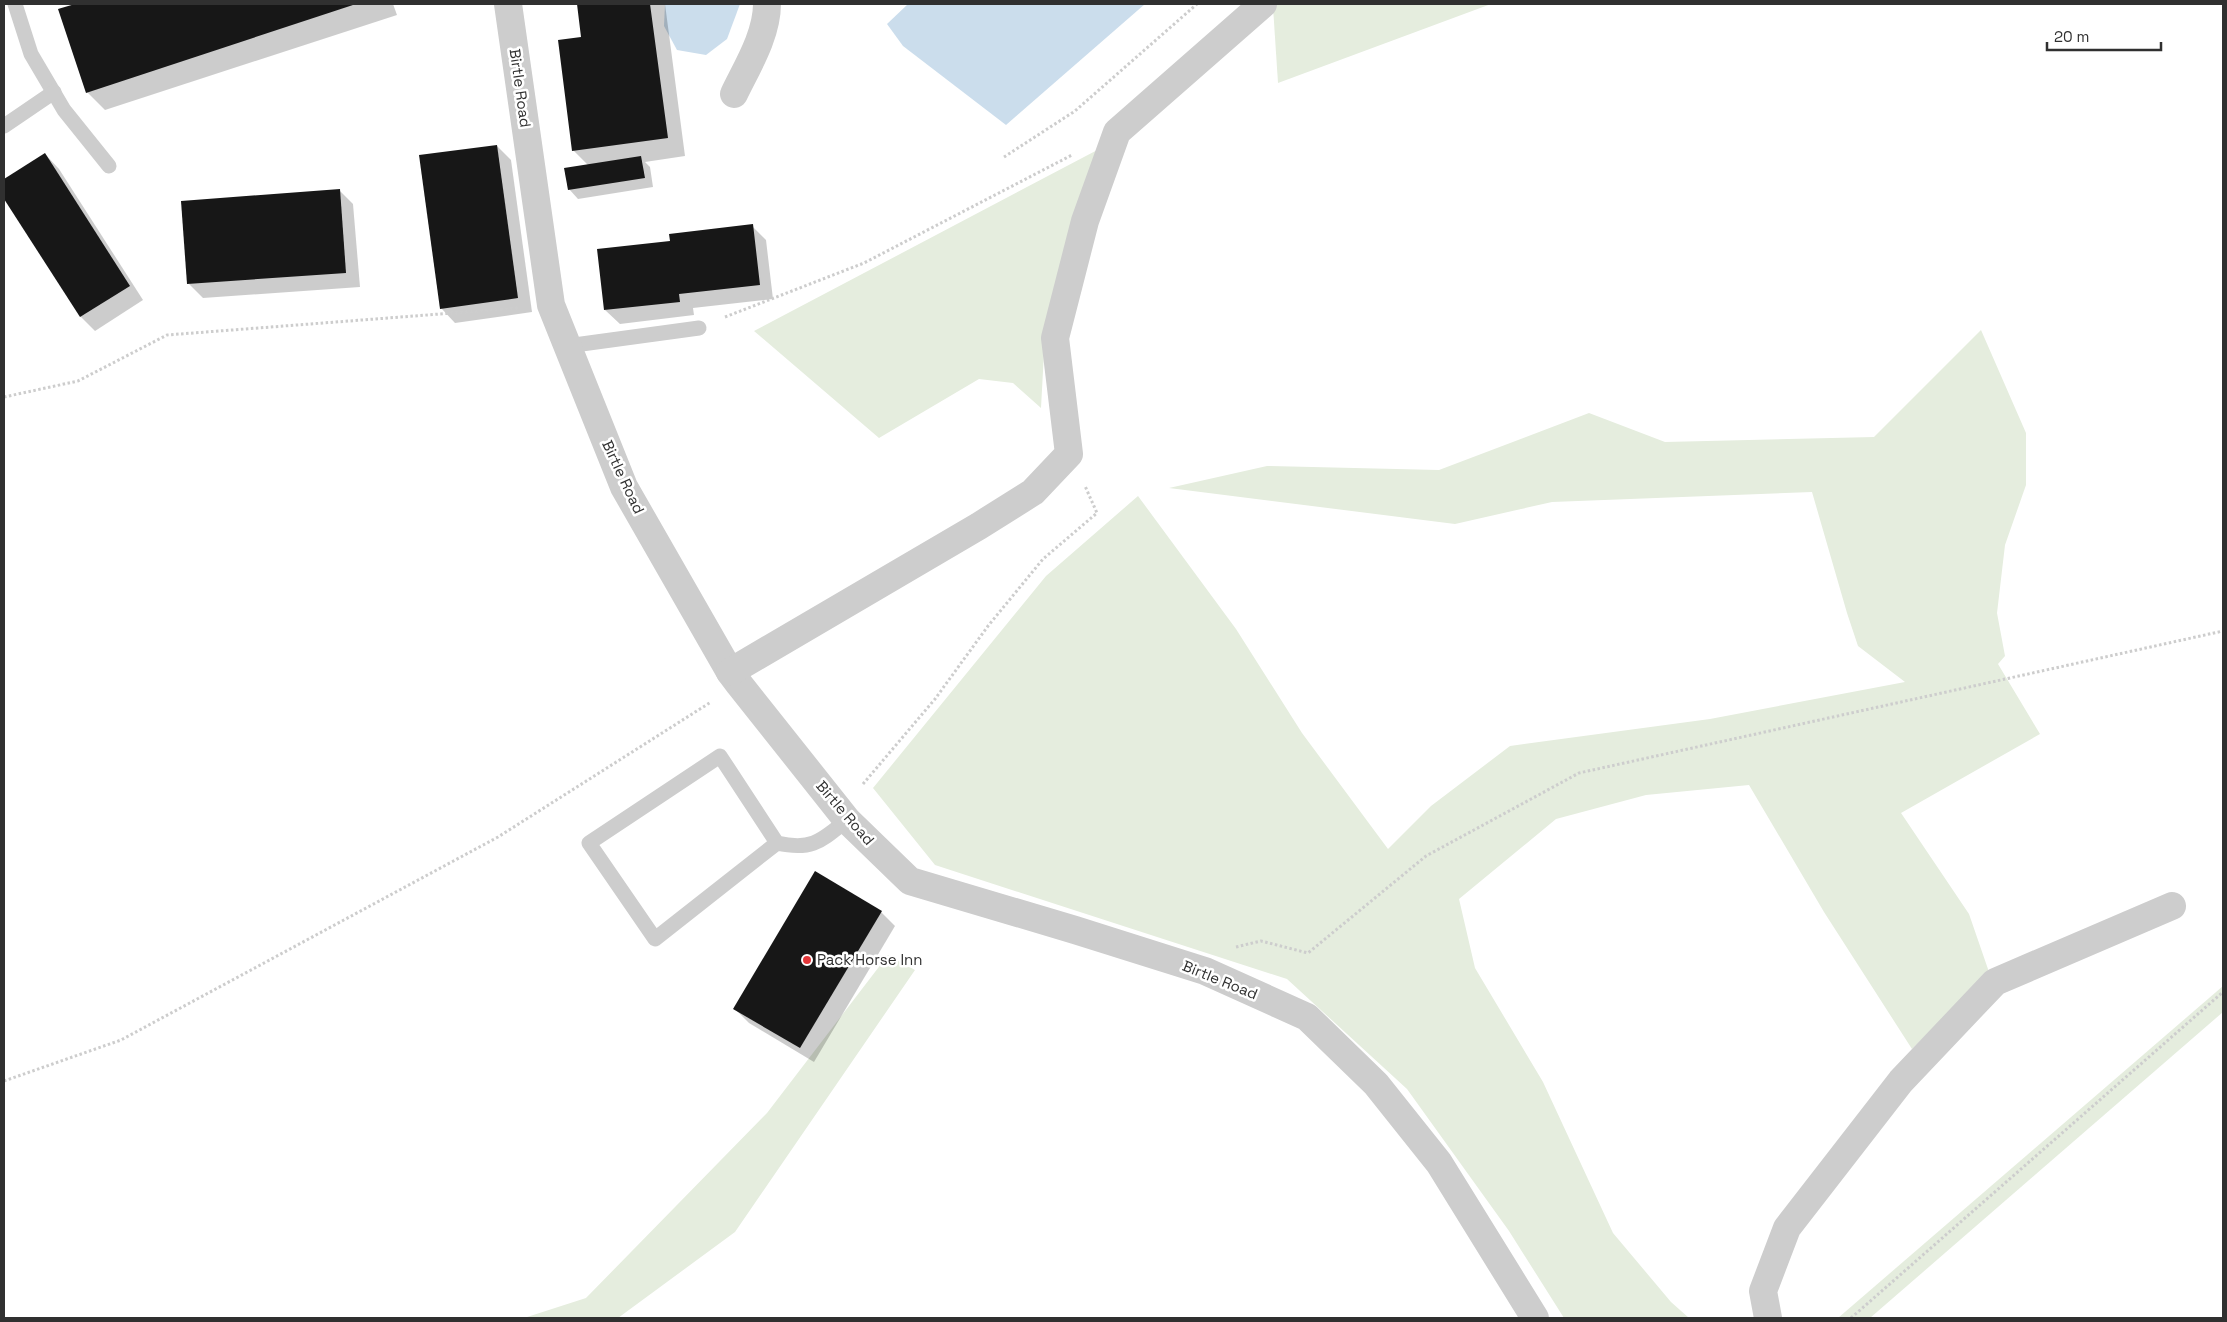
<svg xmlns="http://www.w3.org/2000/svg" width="2227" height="1322" viewBox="0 0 2227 1322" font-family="'Space Grotesk',sans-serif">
	<rect width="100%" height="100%" fill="#fff"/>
	<g fill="#e5edde">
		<polygon points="1277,4 1491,4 1278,83 1273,7"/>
		<polygon points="1103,147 1045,334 1041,408 1013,383 979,379 879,438 754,331"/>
		<polygon points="1981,330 2026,433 2026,485 2005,545 1997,613 2005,656 1998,664 2040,734 1901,813 1969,914 1989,972 1912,1049 1824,912 1749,785 1646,795 1556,819 1459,899 1475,968 1543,1082 1613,1233 1671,1302 1689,1318 1564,1318 1509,1231 1407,1089 1287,979 935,865 873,788 1046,576 1138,496 1236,629 1302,733 1388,849 1431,806 1510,746 1710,719 1905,682 1858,646 1847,613 1812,492 1552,502 1455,524 1169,488 1267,466 1439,470 1589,413 1665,442 1874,437"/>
		<polygon points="888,955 915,970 735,1232 618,1318 524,1318 586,1298 767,1113"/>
		<polygon points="2223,986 2223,1012 1870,1318 1838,1318"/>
	</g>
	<g fill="#cbddec">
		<polygon points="665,4 740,4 727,39 706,55 677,50 664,26"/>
		<polygon points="908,4 1145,4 1006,125 903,46 887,24"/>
	</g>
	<g fill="#0003">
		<polygon points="79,4 393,4 397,15 105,110 87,92 60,10"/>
		<polygon points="578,4 665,4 685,156 645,162 650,167 653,187 578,199 569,189 588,165 573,150 583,39"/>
		<polygon points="497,146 511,160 532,312 455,323 441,308"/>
		<polygon points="45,154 59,169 143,300 95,331 81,317 4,197 4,181"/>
		<polygon points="339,190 353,204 360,287 203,298 189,284"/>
		<polygon points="752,226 766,240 773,299 693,308 694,315 620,324 605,310"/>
		<polygon points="881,912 895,926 814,1062 749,1023 735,1009"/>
	</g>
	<g fill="#171717">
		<polygon points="75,4 356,4 86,93 58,9"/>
		<polygon points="577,4 650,4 668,138 572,151 558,40 581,37"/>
		<polygon points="497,145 518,298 440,309 419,155"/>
		<polygon points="45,153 130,286 80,317 4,199 4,179"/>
		<polygon points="641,156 645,178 568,190 564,168"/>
		<polygon points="340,189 346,273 187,284 181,201"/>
		<polygon points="753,224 760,285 679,294 680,302 604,310 597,249 670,241 669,234"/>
		<polygon points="815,871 882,911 800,1048 733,1009"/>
	</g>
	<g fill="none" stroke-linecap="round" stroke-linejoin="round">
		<g stroke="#cdcdcd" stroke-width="3" stroke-dasharray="2.5 2.5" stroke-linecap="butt">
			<polyline points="1004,157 1075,111 1197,4"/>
			<polyline points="725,317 864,263 1072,155"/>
			<polyline points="4,397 78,381 167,335 518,308"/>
			<polyline points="863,784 935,699 988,626 1043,559 1097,513 1085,486"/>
			<polyline points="1236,947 1261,941 1308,953 1426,856 1579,773 2223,631"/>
			<polyline points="4,1081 121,1040 498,837 711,702"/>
			<polyline points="1851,1318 2223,992"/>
		</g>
		<g stroke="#cdcdcd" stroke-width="15">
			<polyline points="15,4 31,54 64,110 109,166"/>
			<polyline points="4,126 54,92"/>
			<polyline points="567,346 699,328"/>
			<path d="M777,843L720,756L589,843L655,939L777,843C812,851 821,841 847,820"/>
		</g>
		<g stroke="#cdcdcd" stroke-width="28">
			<polyline points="508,4 551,305 624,487 730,672 739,684 847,820 910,881 1075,930 1205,971 1307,1017 1376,1084 1439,1163 1535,1318"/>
			<path d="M734,94C747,67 767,35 767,4"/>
			<polyline points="730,672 979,526 1033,492 1069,454 1055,338 1085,221 1117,132 1263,4"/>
			<polyline points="1768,1318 1763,1291 1787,1228 1901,1081 1995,982 2172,906"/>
		</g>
	</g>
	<circle fill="#e33639" stroke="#fff" stroke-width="2" cx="807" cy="960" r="5"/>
	<g text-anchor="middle" stroke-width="5" stroke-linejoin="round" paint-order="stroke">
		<g font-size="15" fill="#303030" stroke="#fff">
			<text transform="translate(520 88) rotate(82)" y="5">Birtle Road</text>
			<text transform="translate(623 477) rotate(65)" y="5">Birtle Road</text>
			<text transform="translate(845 813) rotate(49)" y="5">Birtle Road</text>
			<text transform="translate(1220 980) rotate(22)" y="5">Birtle Road</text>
		</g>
		<g font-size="15" fill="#303030" stroke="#fff" text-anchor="start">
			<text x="817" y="965">Pack Horse Inn</text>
		</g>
	</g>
	<rect width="2227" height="1322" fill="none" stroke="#303030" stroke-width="10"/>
	<path d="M2047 42v8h114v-8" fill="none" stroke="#303030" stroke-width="2.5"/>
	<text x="2054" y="42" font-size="15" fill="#303030" stroke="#ffffff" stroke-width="4" paint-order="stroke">20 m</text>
</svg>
